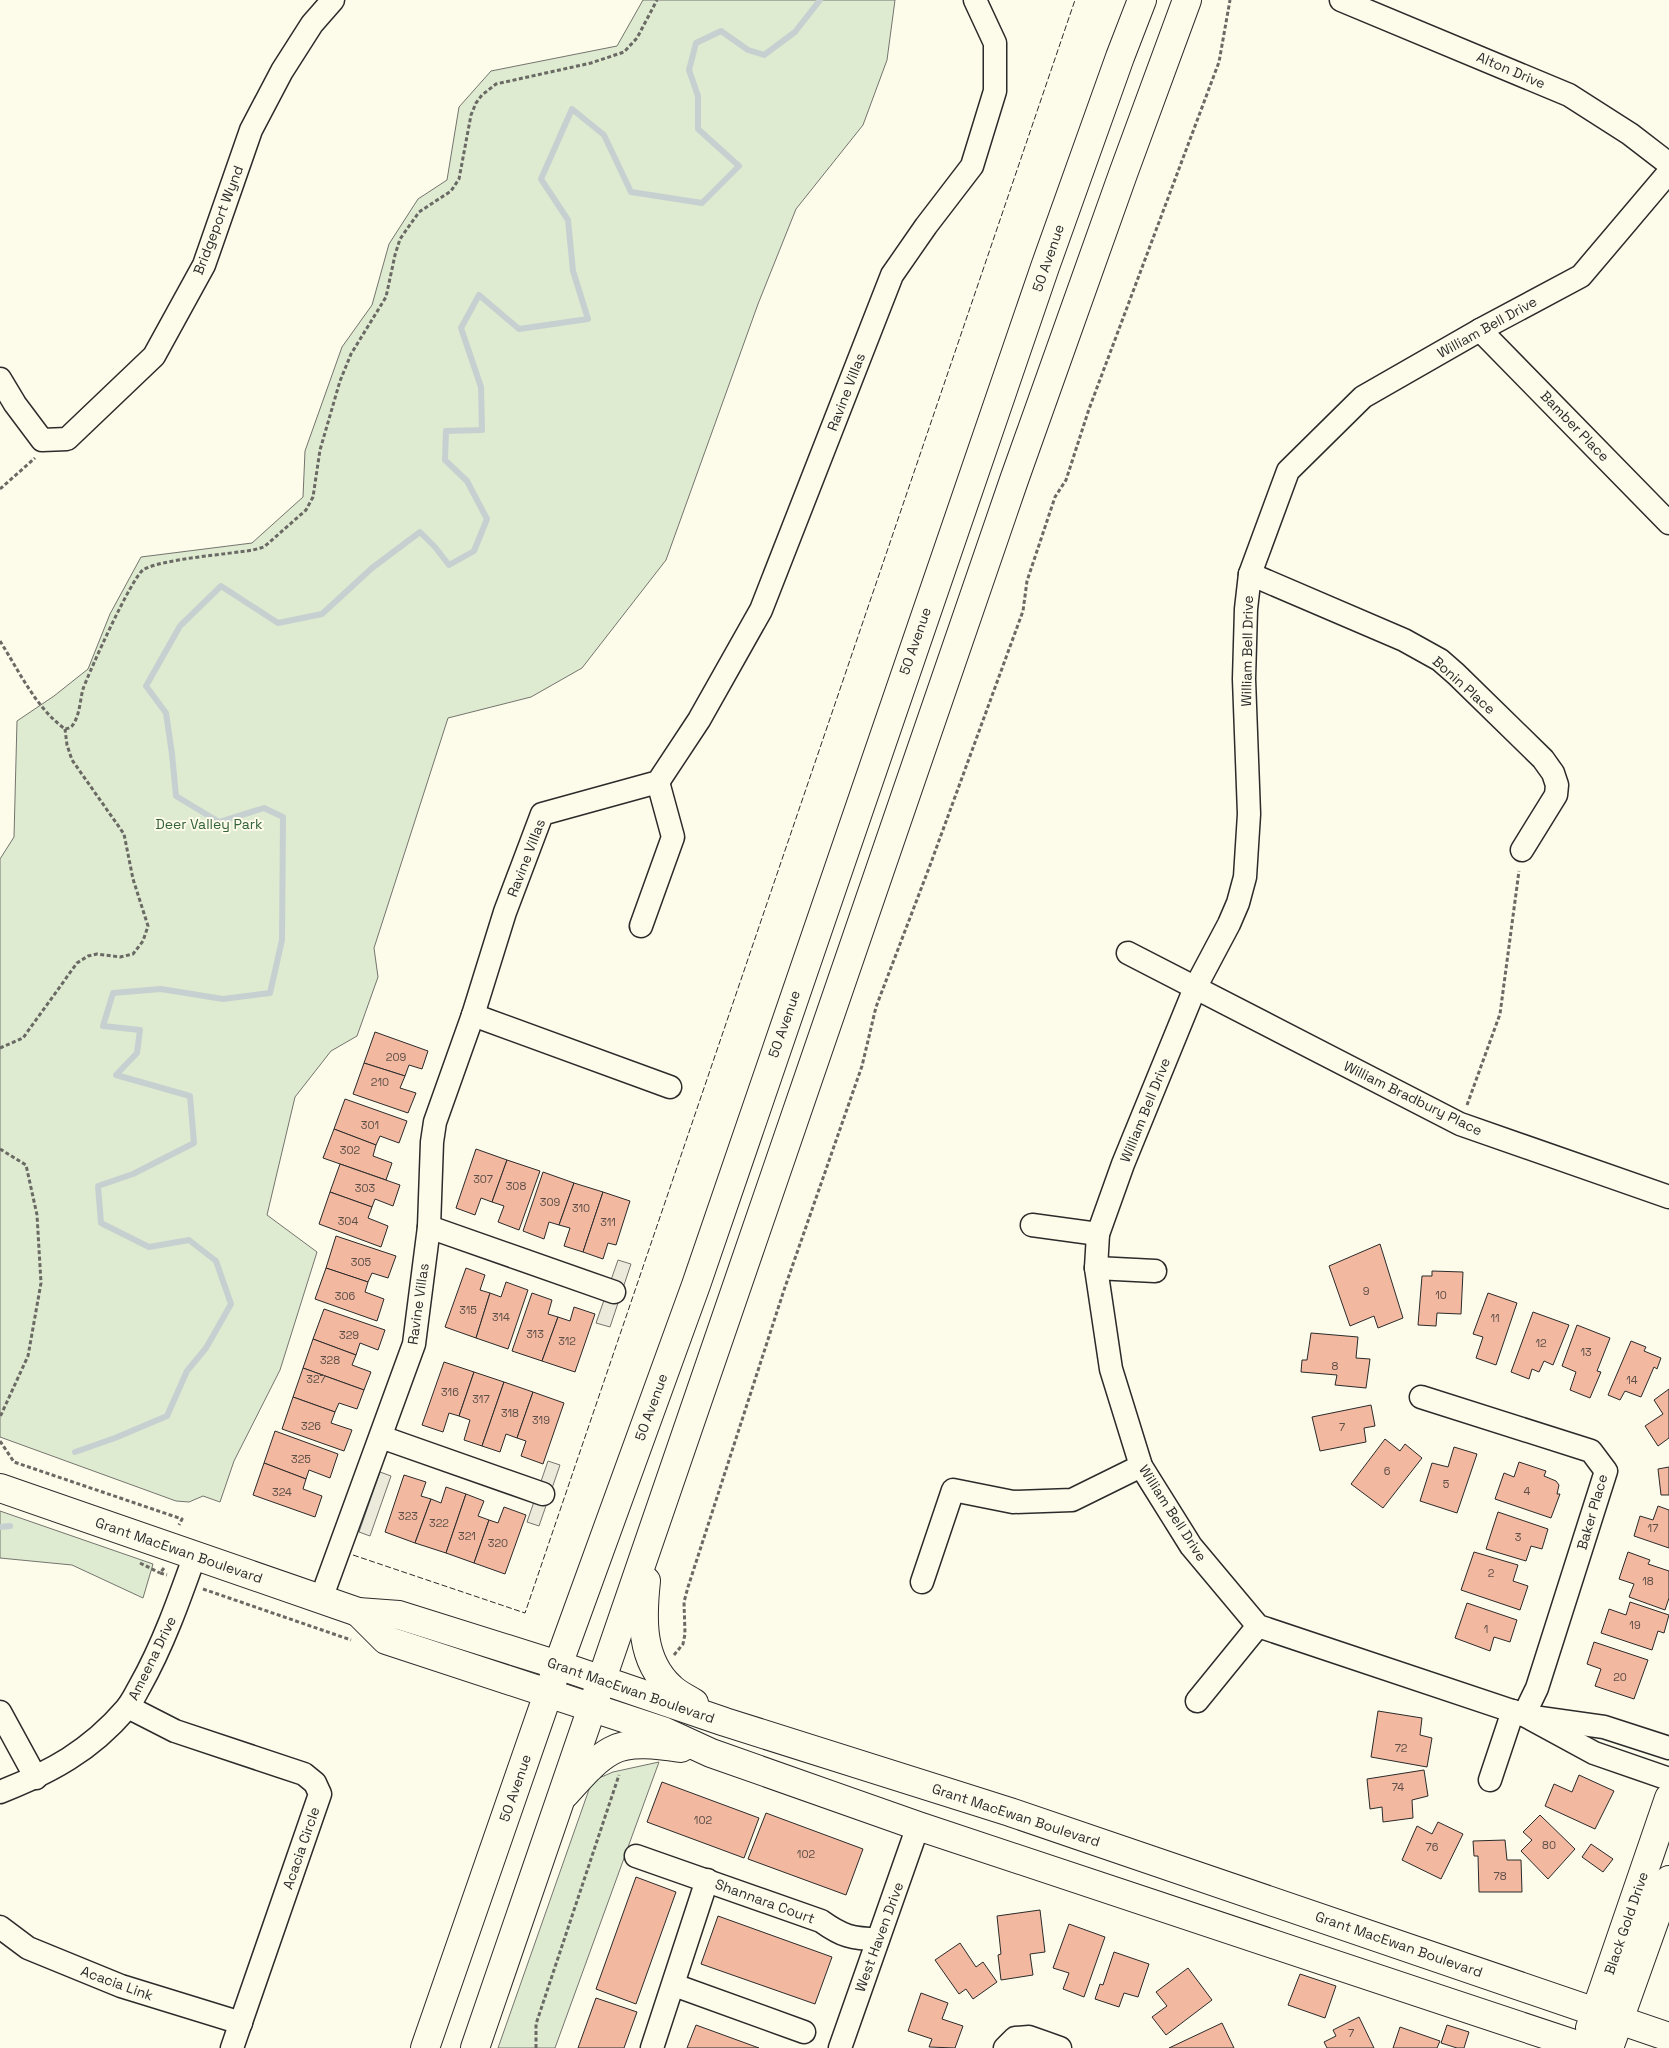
<svg xmlns="http://www.w3.org/2000/svg" width="1669" height="2048" viewBox="0 0 1669 2048" font-family="'Space Grotesk',sans-serif">
	<rect width="100%" height="100%" fill="#fdfbea"/>
	<g fill="#deebd1" stroke="#74746e">
		<polygon points="643,0 895,0 887,60 863,125 796,209 758,304 666,560 582,668 531,697 448,718 374,948 378,977 357,1036 331,1051 295,1097 267,1215 317,1252 280,1370 234,1461 220,1502 203,1496 189,1502 176,1501 0,1437 0,859 14,837 17,721 54,696 88,669 110,614 141,557 252,543 303,497 305,451 342,347 372,305 389,244 418,199 447,180 459,107 491,71 617,46"/>
		<polygon points="0,1511 153,1564 143,1598 72,1565 0,1558"/>
		<polygon points="659,1762 555,2048 498,2048 592,1781 613,1772"/>
	</g>
	<g fill="#eceadb" stroke="#74746e">
		<polygon points="618,1260 631,1264 610,1327 596,1323"/>
		<polygon points="548,1461 560,1465 539,1526 527,1522"/>
		<polygon points="380,1472 391,1476 370,1536 359,1532"/>
	</g>
	<g fill="none" stroke-linecap="round" stroke-linejoin="round">
		<g stroke="#c7d0d0" stroke-width="6">
			<polyline points="75,1452 115,1438 167,1416 187,1371 206,1348 231,1304 216,1261 189,1240 149,1247 101,1223 98,1186 133,1174 194,1143 190,1096 116,1075 137,1053 140,1030 103,1026 113,993 161,989 223,999 270,993 282,940 283,817 264,808 219,822 176,796 172,754 166,713 146,686 180,626 221,586 278,623 322,614 372,568 420,532 435,547 449,565 474,551 487,519 467,481 445,460 446,431 482,430 481,387 461,328 479,295 519,329 588,319 573,271 568,220 541,179 572,109 604,135 631,192 702,203 739,166 698,129 698,96 689,70 696,43 721,31 748,50 764,55 795,32 820,0"/>
			<polyline points="0,1527 10,1526"/>
		</g>
	</g>
	<g fill="#f2b8a0" stroke="#2b2b2b">
		<polygon points="375,1032 428,1051 422,1069 409,1065 405,1076 364,1063"/>
		<polygon points="364,1063 405,1076 400,1088 416,1093 408,1113 353,1094"/>
		<polygon points="345,1099 407,1121 399,1143 380,1136 376,1145 334,1129"/>
		<polygon points="334,1129 376,1145 373,1156 392,1163 386,1180 323,1158"/>
		<polygon points="476,1149 507,1160 492,1202 481,1198 475,1215 456,1208"/>
		<polygon points="507,1160 540,1171 519,1230 498,1222 504,1206 492,1202"/>
		<polygon points="340,1164 400,1185 393,1206 375,1199 372,1207 330,1192"/>
		<polygon points="543,1172 574,1183 559,1225 549,1222 544,1239 523,1231"/>
		<polygon points="574,1183 603,1192 583,1252 564,1246 570,1228 559,1225"/>
		<polygon points="330,1192 372,1207 368,1218 388,1226 381,1247 319,1224"/>
		<polygon points="603,1192 630,1201 616,1245 608,1243 603,1259 583,1252"/>
		<polygon points="336,1236 396,1256 388,1278 372,1273 368,1282 326,1268"/>
		<polygon points="1380,1244 1403,1318 1378,1328 1374,1316 1350,1326 1329,1266"/>
		<polygon points="326,1268 368,1282 365,1292 384,1299 377,1321 315,1299"/>
		<polygon points="466,1268 485,1275 480,1290 490,1293 476,1338 445,1327"/>
		<polygon points="1432,1271 1463,1272 1461,1314 1437,1313 1436,1326 1418,1325 1422,1276 1432,1276"/>
		<polygon points="506,1282 528,1290 508,1349 476,1338 490,1293 501,1297"/>
		<polygon points="532,1293 552,1300 548,1314 558,1317 542,1361 512,1351"/>
		<polygon points="1488,1293 1517,1303 1496,1365 1476,1358 1483,1337 1473,1334"/>
		<polygon points="574,1307 595,1314 575,1372 542,1361 558,1317 570,1321"/>
		<polygon points="324,1309 385,1330 378,1350 360,1343 356,1355 313,1339"/>
		<polygon points="1533,1312 1569,1325 1553,1365 1544,1361 1539,1372 1532,1369 1529,1379 1511,1372"/>
		<polygon points="1577,1325 1610,1338 1597,1371 1601,1372 1590,1398 1570,1390 1576,1372 1562,1366"/>
		<polygon points="1311,1333 1358,1337 1356,1358 1370,1359 1366,1388 1335,1385 1337,1375 1301,1372 1302,1360 1307,1360"/>
		<polygon points="313,1339 356,1355 352,1365 371,1372 364,1390 303,1368"/>
		<polygon points="1631,1341 1646,1347 1644,1351 1661,1358 1657,1369 1654,1367 1641,1397 1625,1391 1620,1400 1608,1395"/>
		<polygon points="444,1362 474,1372 459,1416 449,1413 443,1432 422,1425"/>
		<polygon points="303,1368 364,1390 357,1409 339,1403 335,1412 293,1397"/>
		<polygon points="474,1372 504,1382 482,1446 464,1440 470,1420 459,1416"/>
		<polygon points="504,1382 533,1392 517,1438 506,1434 500,1452 482,1446"/>
		<polygon points="1669,1389 1669,1438 1658,1446 1645,1426 1663,1414 1654,1400"/>
		<polygon points="533,1392 564,1403 543,1464 521,1456 526,1441 517,1438"/>
		<polygon points="293,1397 335,1412 331,1423 352,1430 344,1451 282,1429"/>
		<polygon points="1371,1405 1375,1426 1364,1428 1366,1442 1320,1451 1312,1417"/>
		<polygon points="275,1431 338,1454 330,1478 309,1470 306,1479 264,1463"/>
		<polygon points="1385,1439 1400,1451 1405,1444 1422,1458 1383,1508 1351,1484"/>
		<polygon points="1454,1447 1477,1454 1457,1513 1420,1501 1432,1463 1448,1467"/>
		<polygon points="1519,1462 1546,1471 1544,1476 1556,1481 1559,1485 1557,1494 1560,1494 1551,1518 1495,1499 1504,1473 1514,1477"/>
		<polygon points="264,1463 306,1479 303,1489 322,1496 315,1517 253,1495"/>
		<polygon points="1669,1467 1669,1495 1661,1495 1658,1469"/>
		<polygon points="404,1475 426,1482 421,1496 431,1499 415,1543 385,1532"/>
		<polygon points="446,1487 466,1494 446,1553 415,1543 431,1499 441,1503"/>
		<polygon points="466,1494 484,1501 478,1516 489,1520 474,1563 446,1553"/>
		<polygon points="1658,1506 1669,1510 1669,1548 1634,1536 1640,1516 1653,1520"/>
		<polygon points="504,1507 526,1515 505,1574 474,1563 489,1520 498,1523"/>
		<polygon points="1498,1512 1548,1529 1542,1549 1531,1546 1526,1561 1486,1549"/>
		<polygon points="1474,1552 1518,1565 1513,1581 1528,1586 1520,1610 1461,1590"/>
		<polygon points="1628,1552 1650,1560 1648,1564 1669,1571 1669,1598 1665,1610 1629,1597 1634,1584 1619,1579"/>
		<polygon points="1630,1602 1669,1615 1664,1633 1658,1631 1652,1650 1601,1633 1609,1609 1626,1615"/>
		<polygon points="1467,1603 1517,1620 1510,1642 1494,1637 1490,1651 1455,1638"/>
		<polygon points="1594,1642 1648,1660 1634,1699 1595,1686 1601,1669 1587,1664"/>
		<polygon points="1378,1711 1422,1718 1420,1735 1432,1738 1427,1767 1371,1757"/>
		<polygon points="1424,1770 1428,1796 1412,1800 1413,1818 1383,1822 1382,1807 1370,1809 1367,1779"/>
		<polygon points="1579,1775 1614,1791 1595,1829 1545,1806 1554,1784 1572,1792"/>
		<polygon points="662,1782 759,1818 744,1858 647,1822"/>
		<polygon points="766,1813 863,1849 846,1895 748,1859"/>
		<polygon points="1540,1815 1575,1849 1548,1879 1521,1851 1532,1840 1523,1832"/>
		<polygon points="1438,1822 1463,1834 1441,1879 1402,1860 1417,1826 1432,1834"/>
		<polygon points="1505,1840 1507,1860 1521,1860 1522,1892 1479,1892 1478,1856 1474,1856 1473,1841"/>
		<polygon points="1591,1844 1613,1859 1603,1872 1582,1857"/>
		<polygon points="636,1877 676,1892 636,2004 596,1989"/>
		<polygon points="1040,1910 1045,1952 1030,1954 1033,1975 1001,1980 998,1955 1001,1954 997,1916"/>
		<polygon points="718,1916 832,1957 815,2004 701,1964"/>
		<polygon points="1069,1924 1105,1937 1084,1997 1063,1989 1069,1973 1053,1968"/>
		<polygon points="960,1943 976,1967 983,1962 997,1982 973,1999 966,1989 959,1994 935,1960"/>
		<polygon points="1114,1952 1149,1964 1138,1997 1124,1993 1119,2007 1095,1999 1100,1984 1103,1985"/>
		<polygon points="1188,1968 1212,2000 1166,2035 1152,2017 1167,2006 1156,1992"/>
		<polygon points="1300,1974 1336,1986 1325,2018 1288,2005"/>
		<polygon points="921,1993 948,2003 942,2019 963,2026 955,2048 929,2047 932,2039 908,2031"/>
		<polygon points="596,1998 637,2012 624,2048 578,2048"/>
		<polygon points="1359,2017 1374,2048 1327,2048 1324,2042 1336,2036 1333,2030"/>
		<polygon points="1222,2023 1234,2048 1169,2048"/>
		<polygon points="696,2025 759,2048 687,2048"/>
		<polygon points="1447,2025 1469,2032 1464,2048 1457,2048 1441,2043"/>
		<polygon points="1400,2027 1440,2041 1437,2048 1393,2048"/>
	</g>
	<g fill="none" stroke-linecap="round" stroke-linejoin="round">
		<defs>
			<g id="minor">
				<polyline points="1341,0 1569,95 1630,134 1669,164"/>
				<polyline points="1669,172 1581,276 1480,330 1363,397 1288,471 1250,574 1246,609 1244,679 1249,814 1245,877 1238,903 1229,924 1195,988 1123,1164 1098,1234 1096,1268 1111,1369 1141,1466 1191,1546 1258,1626 1524,1715 1594,1753 1669,1779"/>
				<polyline points="1480,330 1669,523"/>
				<polyline points="0,379 15,404 42,440 67,439 154,356 204,265 251,130 282,71 312,24 333,0"/>
				<polyline points="1250,574 1404,640 1440,660 1456,674 1543,759 1553,773 1557,785 1556,795 1522,850"/>
				<polyline points="641,926 673,837 658,782"/>
				<polyline points="1128,953 1460,1124 1669,1197"/>
				<polyline points="473,1015 670,1087"/>
				<polyline points="1032,1225 1098,1234"/>
				<polyline points="429,1227 614,1292"/>
				<polyline points="1096,1268 1155,1271"/>
				<polyline points="1421,1397 1591,1451 1606,1471 1537,1688 1524,1715"/>
				<polyline points="381,1437 543,1494"/>
				<polyline points="922,1582 953,1490 1013,1502 1072,1500 1141,1466"/>
				<polyline points="321,1599 414,1344 429,1227 432,1142 435,1122 473,1015 505,912 542,814 658,782 699,720 761,610 892,275 926,226 972,166 995,91 995,43 975,0"/>
				<polyline points="1197,1701 1258,1626"/>
				<polyline points="128,1707 175,1731 304,1774 315,1783 320,1794 232,2048"/>
				<polyline points="0,1712 36,1778"/>
				<polyline points="1540,1718 1604,1727 1669,1748"/>
				<polyline points="1490,1780 1513,1711"/>
				<path d="M0,1792C51,1772 90,1751 126,1709C132,1702 136,1693 140,1686C163,1645 179,1600 195,1555"/>
				<path d="M636,1856L821,1921C842,1936 852,1939 878,1939"/>
				<polyline points="0,1927 28,1948 121,1986 241,2023"/>
				<polyline points="674,1985 804,2032"/>
				<polyline points="652,2048 707,1880"/>
				<polyline points="840,2048 918,1826"/>
				<polyline points="1005,2048 1015,2038 1029,2037 1060,2048"/>
			</g>
			<g id="major">
				<polyline points="0,1488 358,1612 399,1615 558,1665 725,1722 1010,1812 1669,2037"/>
				<path d="M646,1581C642,1618 640,1660 671,1688C677,1694 686,1698 694,1703"/>
				<polyline points="358,1612 386,1640 663,1731 711,1753 918,1826 1586,2048"/>
				<path d="M565,1794C579,1779 593,1761 611,1751C629,1740 661,1745 681,1748"/>
				<polyline points="1590,2028 1669,1798"/>
				<polyline points="425,2048 558,1665 696,1285 1045,267 1120,57 1142,0"/>
				<polyline points="475,2048 1014,480 1123,174 1187,0"/>
				<polyline points="1609,2048 1669,1880"/>
			</g>
		</defs>
		<use href="#minor" stroke="#2b2b2b" stroke-width="25"/>
		<use href="#major" stroke="#2b2b2b" stroke-width="30"/>
		<g stroke="#6a6964" stroke-width="3" stroke-dasharray="4 2.5" stroke-linecap="butt">
			<polyline points="0,489 35,458"/>
			<path d="M0,641C19,671 36,708 65,729C70,728 72,727 74,723C80,713 80,700 83,689C90,670 131,579 143,570C160,559 230,554 253,550L264,547L306,510L313,497L320,450L340,381L351,354L386,297L395,255L400,239L419,212L451,191L459,179L471,115L476,103L482,95L496,84L591,63L624,52L637,38L657,0"/>
			<polyline points="0,1048 23,1038 77,963 88,956 97,954 120,957 133,954 143,941 148,926 133,879 124,834 72,760 67,745 65,729"/>
			<polyline points="1467,1105 1500,1014 1519,871"/>
			<polyline points="0,1149 26,1165 37,1215 41,1283 28,1356 0,1417"/>
			<polyline points="0,1441 14,1462 182,1519 179,1525"/>
			<polyline points="140,1563 160,1573"/>
			<polyline points="164,1568 160,1573 167,1575"/>
			<polyline points="203,1589 351,1640"/>
			<polyline points="674,1655 683,1644 685,1634 684,1602 688,1587 784,1290 862,1066 876,1007 929,868 1023,611 1027,581 1055,497 1066,480 1089,409 1219,62 1230,0"/>
			<polyline points="536,2048 536,2024 619,1775"/>
		</g>
		<use href="#minor" stroke="#fdfbea" stroke-width="22"/>
		<use href="#major" stroke="#fdfbea" stroke-width="28"/>
		<polyline stroke="#2b2b2b" stroke-width="1" stroke-dasharray="6 2.5" stroke-linecap="butt" points="353,1555 525,1613 1075,0"/>
	</g>
	<g text-anchor="middle" stroke-width="4" stroke-linejoin="round" paint-order="stroke">
		<g font-size="11" fill="#5d4e48">
			<text x="396" y="1061">209</text>
			<text x="380" y="1086">210</text>
			<text x="370" y="1129">301</text>
			<text x="350" y="1154">302</text>
			<text x="483" y="1183">307</text>
			<text x="516" y="1190">308</text>
			<text x="365" y="1192">303</text>
			<text x="550" y="1206">309</text>
			<text x="581" y="1212">310</text>
			<text x="348" y="1225">304</text>
			<text x="608" y="1226">311</text>
			<text x="361" y="1266">305</text>
			<text x="1366" y="1295">9</text>
			<text x="1441" y="1299">10</text>
			<text x="345" y="1300">306</text>
			<text x="468" y="1314">315</text>
			<text x="501" y="1321">314</text>
			<text x="1495" y="1322">11</text>
			<text x="535" y="1338">313</text>
			<text x="349" y="1339">329</text>
			<text x="567" y="1345">312</text>
			<text x="1541" y="1347">12</text>
			<text x="1586" y="1356">13</text>
			<text x="330" y="1364">328</text>
			<text x="1335" y="1370">8</text>
			<text x="316" y="1383">327</text>
			<text x="1632" y="1384">14</text>
			<text x="450" y="1396">316</text>
			<text x="481" y="1403">317</text>
			<text x="510" y="1417">318</text>
			<text x="541" y="1424">319</text>
			<text x="311" y="1430">326</text>
			<text x="1342" y="1431">7</text>
			<text x="301" y="1463">325</text>
			<text x="1387" y="1475">6</text>
			<text x="1446" y="1488">5</text>
			<text x="1527" y="1495">4</text>
			<text x="282" y="1496">324</text>
			<text x="408" y="1520">323</text>
			<text x="439" y="1527">322</text>
			<text x="1653" y="1532">17</text>
			<text x="467" y="1540">321</text>
			<text x="1518" y="1541">3</text>
			<text x="498" y="1547">320</text>
			<text x="1491" y="1577">2</text>
			<text x="1648" y="1585">18</text>
			<text x="1635" y="1629">19</text>
			<text x="1486" y="1633">1</text>
			<text x="1620" y="1681">20</text>
			<text x="1401" y="1752">72</text>
			<text x="1398" y="1791">74</text>
			<text x="703" y="1824">102</text>
			<text x="1549" y="1849">80</text>
			<text x="1432" y="1851">76</text>
			<text x="806" y="1858">102</text>
			<text x="1500" y="1880">78</text>
			<text x="1351" y="2037">7</text>
		</g>
		<g font-size="14" fill="#2b2b2b" stroke="#fdfbea">
			<text transform="translate(1511 70) rotate(23)" y="5">Alton Drive</text>
			<text transform="translate(218 220) rotate(-69)" y="5">Bridgeport Wynd</text>
			<text transform="translate(1048 258) rotate(-71)" y="5">50 Avenue</text>
			<text transform="translate(1487 327) rotate(-29)" y="5">William Bell Drive</text>
			<text transform="translate(846 392) rotate(-69)" y="5">Ravine Villas</text>
			<text transform="translate(1575 426) rotate(46)" y="5">Bamber Place</text>
			<text transform="translate(915 641) rotate(-71)" y="5">50 Avenue</text>
			<text transform="translate(1247 651) rotate(-89)" y="5">William Bell Drive</text>
			<text transform="translate(1464 685) rotate(42)" y="5">Bonin Place</text>
			<text transform="translate(526 858) rotate(-69)" y="5">Ravine Villas</text>
			<text transform="translate(784 1024) rotate(-71)" y="5">50 Avenue</text>
			<text transform="translate(1413 1098) rotate(26)" y="5">William Bradbury Place</text>
			<text transform="translate(1145 1110) rotate(-68)" y="5">William Bell Drive</text>
			<text transform="translate(418 1304) rotate(-82)" y="5">Ravine Villas</text>
			<text transform="translate(651 1407) rotate(-70)" y="5">50 Avenue</text>
			<text transform="translate(1592 1512) rotate(-74)" y="5">Baker Place</text>
			<text transform="translate(1173 1513) rotate(57)" y="5">William Bell Drive</text>
			<text transform="translate(179 1550) rotate(19)" y="5">Grant MacEwan Boulevard</text>
			<text transform="translate(152 1658) rotate(-64)" y="5">Ameena Drive</text>
			<text transform="translate(631 1690) rotate(19)" y="5">Grant MacEwan Boulevard</text>
			<text transform="translate(515 1788) rotate(-71)" y="5">50 Avenue</text>
			<text transform="translate(1016 1815) rotate(18)" y="5">Grant MacEwan Boulevard</text>
			<text transform="translate(301 1848) rotate(-71)" y="5">Acacia Circle</text>
			<text transform="translate(765 1901) rotate(20)" y="5">Shannara Court</text>
			<text transform="translate(1626 1923) rotate(-71)" y="5">Black Gold Drive</text>
			<text transform="translate(879 1937) rotate(-70)" y="5">West Haven Drive</text>
			<text transform="translate(1399 1944) rotate(19)" y="5">Grant MacEwan Boulevard</text>
			<text transform="translate(117 1983) rotate(20)" y="5">Acacia Link</text>
		</g>
		<g font-size="14" fill="#34623c" stroke="#fdfbea">
			<text x="209" y="829">Deer Valley Park</text>
		</g>
	</g>
</svg>
